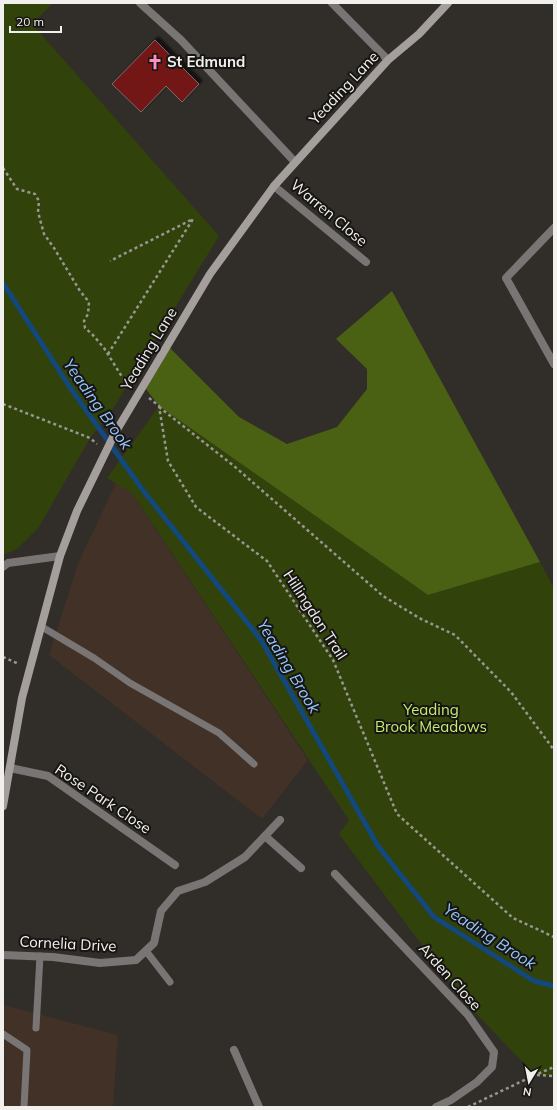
<svg xmlns="http://www.w3.org/2000/svg" width="557" height="1110" viewBox="0 0 557 1110" font-family="Mulish,sans-serif">
	<defs>
		<filter id="shadow"><feDropShadow dx="3.5" dy="-3.5" stdDeviation="1" flood-color="#0009"/></filter>
	</defs>
	<rect width="100%" height="100%" fill="#312d28"/>
	<g fill="#423127">
		<polygon points="116,483 132,493 308,760 262,819 49,655 78,563"/>
		<polygon points="4,1005 118,1035 113,1107 5,1107"/>
	</g>
	<g fill="#32420b">
		<polygon points="3,3 53,3 32,24 219,236 109,415 90,438 39,527 17,549 3,555"/>
		<polygon points="159,406 428,595 540,562 554,588 554,1075 535,1075 463,1000 339,834 349,820 132,493 107,478"/>
	</g>
	<polygon fill="#4a6013" points="392,291 540,562 428,595 159,406 146,389 167,345 239,417 287,444 337,427 367,389 367,369 336,339"/>
	<g fill="none" stroke-linecap="round" stroke-linejoin="round">
		<polyline stroke="#12487b" stroke-width="5" points="3,283 69,386 142,489 261,640 378,846 434,917 534,981 554,986"/>
	</g>
	<polygon fill="#721315" stroke="#766e6d" filter="url(#shadow)" points="155,40 199,84 182,102 166,86 141,112 112,84"/>
	<g fill="none" stroke-linecap="round" stroke-linejoin="round">
		<g stroke="#9a9793" stroke-width="2.5" stroke-dasharray="3 3" stroke-linecap="butt">
			<polyline points="3,168 17,189 35,194 39,201 38,212 44,234 54,248 80,291 89,302 88,314 84,321 85,328 92,334 104,348 129,388"/>
			<polyline points="108,354 193,219 110,261"/>
			<polyline points="149,398 159,406 168,461 196,507 267,561 333,660 397,814 513,918 554,937"/>
			<polyline points="3,404 90,438 97,444"/>
			<polyline points="159,407 234,466 383,596 421,619 455,635 511,692 554,750"/>
			<polyline points="3,657 19,664"/>
			<polyline points="537,1075 554,1076"/>
			<polyline points="468,1107 535,1075 554,1067"/>
		</g>
		<g stroke="#797574" stroke-width="7">
			<polyline points="42,627 94,658 130,683 219,733 254,764"/>
			<polyline points="146,951 170,982"/>
			<polyline points="36,1028 40,956"/>
			<polyline points="3,1034 27,1050 24,1107"/>
		</g>
		<g stroke="#797574" stroke-width="8">
			<polyline points="140,3 181,40 295,162"/>
			<polyline points="332,3 388,60"/>
			<polyline points="274,186 366,262"/>
			<polyline points="554,228 506,278 554,364"/>
			<polyline points="3,567 8,563 60,556"/>
			<polyline points="10,768 48,776 175,865"/>
			<polyline points="265,836 301,868"/>
			<polyline points="335,874 468,1015 494,1052 492,1067 477,1082 451,1100 436,1107"/>
			<polyline points="3,955 53,957 100,963 136,960 154,943 161,911 178,891 205,882 245,857 280,820"/>
			<polyline points="234,1050 259,1107"/>
		</g>
		<polyline stroke="#a49e9c" stroke-width="8" points="3,806 22,698 60,556 77,511 115,433 210,274 274,186 388,60 419,34 448,3"/>
	</g>
	<defs>
		<symbol id="church-bare" viewBox="-9 -9 18 18"><path d="M-1.2-6h2.4v3.5h3.3v2.4h-3.3V6h-2.4V-.1h-3.3v-2.4h3.3Z" fill="#fe8ebd" stroke="#171513" stroke-width="2.5" paint-order="stroke"/></symbol>
	</defs>
	<g fill-rule="evenodd">
		<use href="#church-bare" x="144" y="51" width="22" height="22"/>
	</g>
	<g text-anchor="middle" stroke-width="4" stroke-linejoin="round" paint-order="stroke">
		<g font-size="15" font-weight="bold" fill="#f2f0ec" stroke="#171513" text-anchor="start">
			<text x="167" y="67">St Edmund</text>
		</g>
		<g font-size="15" fill="#f2f0ec" stroke="#171513">
			<text transform="translate(344 88) rotate(-47)" y="5">Yeading Lane</text>
			<text transform="translate(329 213) rotate(40)" y="5">Warren Close</text>
			<text transform="translate(149 349) rotate(-59)" y="5">Yeading Lane</text>
			<text transform="translate(315 615) rotate(57)" y="5">Hillingdon Trail</text>
			<text transform="translate(103 799) rotate(34)" y="5">Rose Park Close</text>
			<text transform="translate(68 944) rotate(3)" y="5">Cornelia Drive</text>
			<text transform="translate(450 977) rotate(48)" y="5">Arden Close</text>
		</g>
		<g font-size="15" fill="#c4ec6f" stroke="#171513">
			<text x="431" y="715">Yeading<tspan x="431" dy="17">Brook Meadows</tspan></text>
		</g>
		<g font-size="16" font-style="italic" fill="#94c6fe" stroke="#171513">
			<text transform="translate(98 404) rotate(55)" y="6">Yeading Brook</text>
			<text transform="translate(289 666) rotate(59)" y="6">Yeading Brook</text>
			<text transform="translate(490 936) rotate(33)" y="6">Yeading Brook</text>
		</g>
	</g>
	<rect width="557" height="1110" fill="none" stroke="#f2f0ec" stroke-width="8"/>
	<g transform="translate(529 1082) rotate(190)" stroke="#171513" stroke-width="3" paint-order="stroke">
	<path d="M0-3L7 15L0 10L-7 15Z" fill="#f2f0ec"/>
	<text y="-6" font-size="11" font-weight="bold" text-anchor="middle" fill="#f2f0ec">N</text>
	</g>
	<path d="M10 26v6h51v-6" fill="none" stroke="#f2f0ec" stroke-width="2"/>
	<text x="16" y="26" font-size="12" fill="#f2f0ec" stroke="#171513" stroke-width="3" paint-order="stroke">20 m</text>
</svg>
